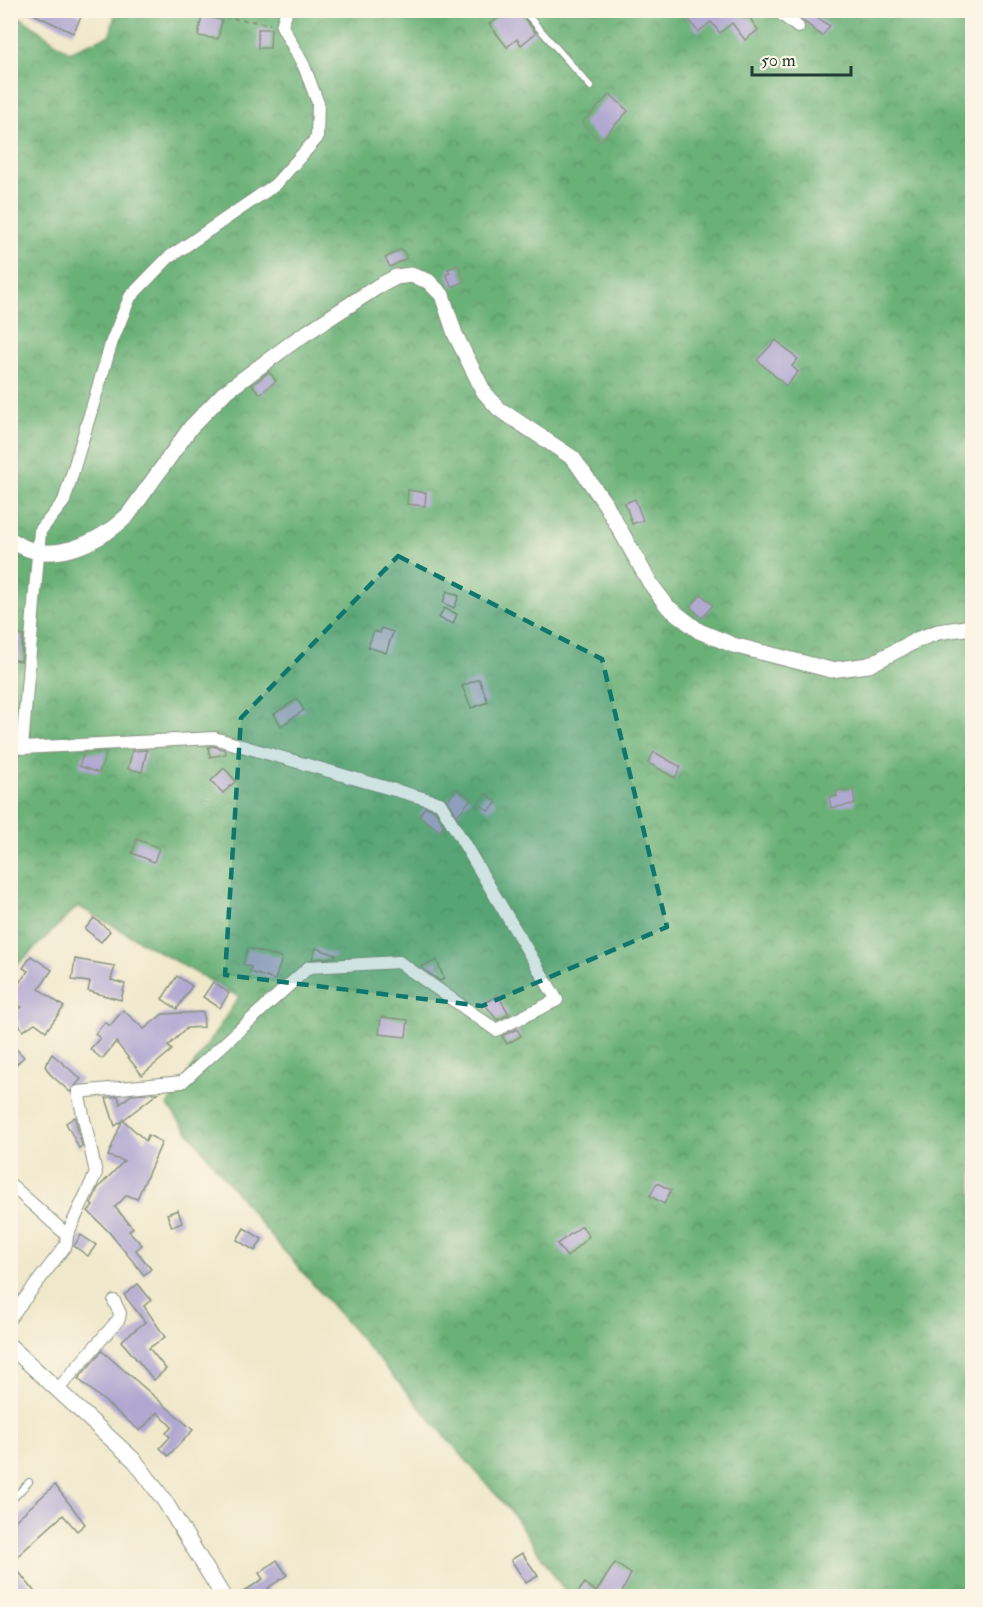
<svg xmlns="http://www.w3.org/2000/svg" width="983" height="1607" viewBox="0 0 983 1607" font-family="'IM FELL Double Pica',serif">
	<defs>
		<pattern id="forest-crowns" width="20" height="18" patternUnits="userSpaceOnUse" patternTransform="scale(1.5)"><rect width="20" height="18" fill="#6ab178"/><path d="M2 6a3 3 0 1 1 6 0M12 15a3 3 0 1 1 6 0" fill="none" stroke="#579163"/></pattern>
	</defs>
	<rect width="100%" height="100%" fill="#fcf5e5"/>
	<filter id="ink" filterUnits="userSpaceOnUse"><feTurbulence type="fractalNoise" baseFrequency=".0167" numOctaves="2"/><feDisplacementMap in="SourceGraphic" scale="12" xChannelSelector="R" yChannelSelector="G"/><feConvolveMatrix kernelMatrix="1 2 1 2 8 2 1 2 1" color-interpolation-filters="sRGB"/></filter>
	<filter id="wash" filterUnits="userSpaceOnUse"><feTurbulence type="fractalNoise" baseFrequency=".008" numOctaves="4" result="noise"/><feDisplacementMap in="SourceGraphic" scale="24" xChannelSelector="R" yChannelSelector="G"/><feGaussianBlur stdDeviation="1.35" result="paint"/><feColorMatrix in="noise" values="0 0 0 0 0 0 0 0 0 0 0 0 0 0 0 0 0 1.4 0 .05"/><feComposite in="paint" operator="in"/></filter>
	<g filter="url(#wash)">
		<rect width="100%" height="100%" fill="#f0e8cb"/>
		<polygon fill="url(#forest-crowns)" stroke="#447756" stroke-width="1.5" points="116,10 972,11 972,1596 568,1596 512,1513 266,1230 167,1105 239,997 78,906 11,971 11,11 69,52 110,35"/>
		<g id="blocks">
			<g fill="#b1a8d2">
				<polygon points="25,10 72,10 82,15 73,33"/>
				<polygon points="511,10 518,10 536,33 521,45 517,39 507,47 489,24"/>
				<polygon points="682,10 739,10 744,18 750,18 758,30 745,40 732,23 720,33 711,22 698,32"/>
				<polygon points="805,10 830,26 822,36 800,18"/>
				<polygon points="202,16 222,20 218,39 198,36"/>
				<polygon points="258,29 271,29 270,48 258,48"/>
				<polygon points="610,94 628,111 600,141 582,123"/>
				<polygon points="402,249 407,258 390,267 385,258"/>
				<polygon points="458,265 465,281 452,287 446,274 450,273 448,269"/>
				<polygon points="776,340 798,359 792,366 798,372 786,386 757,360"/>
				<polygon points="269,372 276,381 260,394 252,385"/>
				<polygon points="408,490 426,493 425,506 407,504"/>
				<polygon points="635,499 643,520 632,524 625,503"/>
				<polygon points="447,591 459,596 454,608 443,603"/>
				<polygon points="701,594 713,605 702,618 690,607"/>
				<polygon points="444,608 457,614 453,624 439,618"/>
				<polygon points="381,628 393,632 386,653 368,647 374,631 380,633"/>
				<polygon points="10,633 23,636 21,661 10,659"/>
				<polygon points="479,679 488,702 471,708 462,686"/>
				<polygon points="297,699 304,710 281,726 274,714"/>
				<polygon points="213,746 225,750 226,754 210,757 208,747"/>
				<polygon points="147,750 142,772 128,769 132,751"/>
				<polygon points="107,752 99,773 79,766 84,753"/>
				<polygon points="654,752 681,767 675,778 648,763"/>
				<polygon points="224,768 236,781 223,793 211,781"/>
				<polygon points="457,788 471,799 457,816 448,800"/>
				<polygon points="853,788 855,804 831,808 829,797 837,796 836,791"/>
				<polygon points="486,794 497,802 489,811 478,803"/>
				<polygon points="425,807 435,810 444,826 440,831 419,816"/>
				<polygon points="137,839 159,848 154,862 132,853"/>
				<polygon points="94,918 110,931 101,942 85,929"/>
				<polygon points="248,948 282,958 275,980 250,972 251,967 243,964"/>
				<polygon points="316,948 336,955 335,957 312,959"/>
				<polygon points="31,956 52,970 39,989 64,1007 46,1031 35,1023 23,1031 12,1013 22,1007 10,999 10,995 28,971 23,968"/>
				<polygon points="75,959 115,966 111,980 125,984 121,1000 88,991 90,982 72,980"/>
				<polygon points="437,960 444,979 440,981 421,967"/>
				<polygon points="177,976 192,986 177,1009 162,999"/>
				<polygon points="213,982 229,993 220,1008 203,997"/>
				<polygon points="498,995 509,1014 497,1020 484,1003"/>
				<polygon points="123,1010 144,1029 163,1014 203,1012 204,1027 187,1028 168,1046 172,1050 142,1075 116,1042 102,1059 90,1049 100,1038 95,1034 105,1022 110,1026"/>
				<polygon points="381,1017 408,1020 406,1037 379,1034"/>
				<polygon points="517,1029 521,1036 507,1044 502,1036"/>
				<polygon points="10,1043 24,1057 10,1070"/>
				<polygon points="52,1054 81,1079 70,1092 50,1074 45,1066"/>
				<polygon points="158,1093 123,1120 146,1141 148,1135 162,1142 137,1199 127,1195 115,1207 133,1228 129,1231 142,1245 136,1250 151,1269 144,1275 109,1232 88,1211 93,1206 91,1204 98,1188 124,1161 108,1156 122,1121 115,1126 106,1098 118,1096 120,1104 131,1095"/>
				<polygon points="75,1117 82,1146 79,1148 66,1123"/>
				<polygon points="657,1183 671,1190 664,1204 650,1196"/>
				<polygon points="178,1210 182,1223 172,1227 167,1214"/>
				<polygon points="582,1226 589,1236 567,1257 557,1244"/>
				<polygon points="244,1228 262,1239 255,1251 237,1240"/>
				<polygon points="81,1235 96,1245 88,1256 74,1246"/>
				<polygon points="138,1284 151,1300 144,1306 165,1337 149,1348 166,1369 154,1380 121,1341 145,1322 124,1295"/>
				<polygon points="102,1351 193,1430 168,1456 160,1448 170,1437 166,1433 172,1427 157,1412 140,1431 78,1379"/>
				<polygon points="55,1485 85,1524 77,1531 63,1515 11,1562 38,1596 10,1596 10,1525"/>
				<polygon points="522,1553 538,1576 526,1583 511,1560"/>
				<polygon points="277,1560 287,1575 268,1588 270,1592 263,1596 237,1596 263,1579 259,1573"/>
				<polygon points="615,1563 631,1574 620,1596 575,1596 585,1583 596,1592"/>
			</g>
		</g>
	</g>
	<g filter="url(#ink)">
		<use href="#blocks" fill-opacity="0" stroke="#889280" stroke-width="1.5"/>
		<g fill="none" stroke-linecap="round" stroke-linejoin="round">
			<defs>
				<g id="service">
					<polyline points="523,10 591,87"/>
					<polyline points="10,1502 29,1482"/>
				</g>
				<g id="minor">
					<polyline points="748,10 754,10"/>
					<polyline points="776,10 798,27"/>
					<polyline points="10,1184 67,1235 66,1245 10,1318"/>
					<polyline points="67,1235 96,1173 78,1092 182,1082 309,967 399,962 496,1030 557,1000 440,803 214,738 22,748 40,531 64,501 112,341 130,297 168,258 275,185 317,138 318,103 304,66 282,26 287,10"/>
					<polyline points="59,1388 119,1319 120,1313 114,1301"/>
				</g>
				<g id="tertiary">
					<path d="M10,539C47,568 98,544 128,515L191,427L224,393L297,339L377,287L396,277L411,275L428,281L442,295L455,334L484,392L499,409L573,458L606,505L650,583L668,607L699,631L733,645L831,670L869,665L919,639L938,632L972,627"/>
					<polyline points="10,1346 135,1461 164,1500 223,1596"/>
				</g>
			</defs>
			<use href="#service" stroke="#889280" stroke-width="8"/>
			<use href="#minor" stroke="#889280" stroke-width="14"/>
			<use href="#tertiary" stroke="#889280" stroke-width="17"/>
			<polyline stroke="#889280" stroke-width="2" stroke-dasharray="4.5 4.5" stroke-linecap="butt" points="180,10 270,24"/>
			<use href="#service" stroke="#fff" stroke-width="6"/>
			<use href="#minor" stroke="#fff" stroke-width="12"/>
			<use href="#tertiary" stroke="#fff" stroke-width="15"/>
		</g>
	</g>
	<path fill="#0f766e" fill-opacity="0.2" stroke="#0f766e" stroke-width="4.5" stroke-dasharray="12 8" stroke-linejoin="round" d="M398,556L602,659L667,927L482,1006L225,975L241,718Z"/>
	<rect width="983" height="1607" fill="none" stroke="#fcf5e5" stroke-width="36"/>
	<path d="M752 66v9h99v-9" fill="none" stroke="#1f3d34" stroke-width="3"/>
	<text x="761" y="66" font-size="18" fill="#1f3d34" stroke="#fcf5e5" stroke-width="4.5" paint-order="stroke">50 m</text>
</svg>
